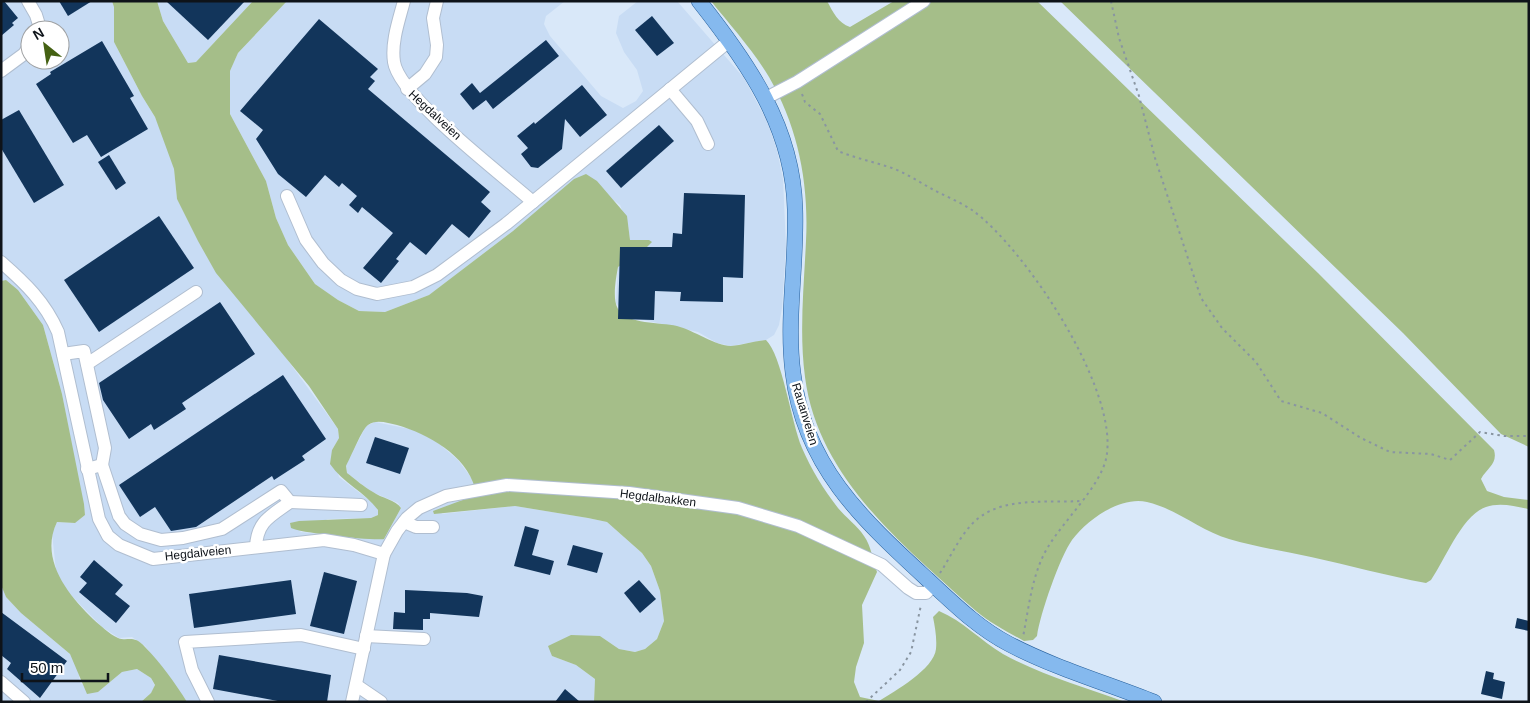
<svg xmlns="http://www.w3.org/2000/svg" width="1530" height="703" viewBox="0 0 1530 703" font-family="Arial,sans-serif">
	<rect width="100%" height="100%" fill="#d9e8f9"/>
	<g fill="#c8dcf4" fill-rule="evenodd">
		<path d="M1,1H112L114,7V42L142,96L155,117L168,147L174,169L177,199L281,351L338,429L339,438L332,450L339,477L373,503L378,510V515L371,518L328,519L299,532L384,539L401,508L398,503L372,492L347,473L346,465L366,426L375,422L415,430L437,442L458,460L473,480L476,488L468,498L441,514L515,506L588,518L607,522L642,553L651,566L660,591L664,621L657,639L645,649L635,652L619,649L600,636L552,656L576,665L595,679L594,702H187L145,646L132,637L119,638L102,627L66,590L56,571L52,533L57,522L74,523L85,515L62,394L43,325L18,290L6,280L1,281ZM30,30H60V60H30Z"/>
		<polygon points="157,1 253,1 196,62 188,63 163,21"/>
		<polygon points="287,1 565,1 546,16 544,24 550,36 601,96 623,108 636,101 643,91 637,70 624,52 616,33 619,16 638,1 677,1 744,78 767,121 777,150 783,179 786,247 782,308 779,325 774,335 766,340 731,346 717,343 698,332 626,316 616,303 618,267 649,240 630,240 628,225 620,205 608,196 597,181 513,231 429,295 385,312 359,311 338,300 315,284 288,245 276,218 266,181 230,114 230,71 238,53"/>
		<polygon points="1,585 6,597 21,613 70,654 78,669 80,683 98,692 122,672 137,669 151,678 155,686 151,693 141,702 1,702"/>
	</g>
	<g fill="#a5be89">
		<path d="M112,1H157L163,21L188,63L196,62L253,1H287L238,53L230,71V114L266,181L276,218L288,245L315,284L338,300L359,311L385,312L429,295L513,231L574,179L586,174L597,181L627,216L630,240H649L652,242L644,250L618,267C616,278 612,299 618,309C628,325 660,322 677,326C693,330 716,346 731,346C742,345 754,341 766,340C782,355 791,422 802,448C811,469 824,490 838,508C846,518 857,525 864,536C871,545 873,561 877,572L862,605L864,643L856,667L854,682L860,697L879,701C895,691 934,669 936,649C937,638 935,627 933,617L939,611C963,621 981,641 1003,654C1041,675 1084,687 1125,702H594L595,679L576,665L552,656L548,646L571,635L600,636L619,649L635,652L645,649L657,639L664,621L660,591L651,566L642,553L607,522L588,518L515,506L434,514L433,511L468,498L475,488C466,455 428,434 397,425C388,423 376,419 368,425C362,429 351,457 346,466L347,473C355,479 364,487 373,492C381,498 396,500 401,508L384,539C374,541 300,533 291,528L290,523L299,521L371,518L378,515V510C365,492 343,483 330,464L332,450L339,438L338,429L309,386L216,273L198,241L177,199L174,169L155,117L142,96L114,42V7Z"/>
		<path d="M711,1H827C833,12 838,23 850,27L894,1H1037L1318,273L1494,450C1498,464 1487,468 1481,479L1487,491L1504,497L1529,500L1528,509C1515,506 1499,502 1486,507C1462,515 1445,560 1431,580L1426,583C1387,576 1349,565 1311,557C1284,551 1256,547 1229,539C1201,531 1177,509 1147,502C1120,496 1087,520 1072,540C1060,557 1040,614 1037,636L1033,640L1024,641C1008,632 990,623 976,611C959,597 944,582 928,568C872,517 815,457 805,377C799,332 804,286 806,241C809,183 798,127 769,77C753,50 730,25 711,1Z"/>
		<polygon points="1060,1 1529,1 1529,447 1501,434 1403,333"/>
		<path d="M6,280L18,290L43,325L62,394L84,504L85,515L75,523L57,522C39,559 68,595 93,619C100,625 109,634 118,638C128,642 133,634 145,647C161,663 175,683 187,702H141L151,693L155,685L151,678L137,669L122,672L98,692L87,694L70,654L21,613L6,597L1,585V281Z"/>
	</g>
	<g fill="#12355b">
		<polygon points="1,1 4,1 18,18 12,23 14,25 1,36"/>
		<polygon points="59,1 92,1 68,16"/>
		<polygon points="166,1 245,1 208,40"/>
		<polygon points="652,16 674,43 657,56 635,30"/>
		<polygon points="319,19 378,69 370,77 375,81 368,89 490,192 481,202 491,211 469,238 452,224 426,255 410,242 396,259 399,261 381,283 363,268 393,233 362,207 358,213 349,205 357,196 342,183 339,187 325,175 306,197 278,174 256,139 263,130 240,111"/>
		<polygon points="546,40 559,56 493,109 486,100 473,110 460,94 472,83 480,93"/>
		<polygon points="102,41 134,96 130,98 148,129 101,157 87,135 73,143 36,84 51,74 50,72"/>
		<polygon points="582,85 607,115 580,137 565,119 562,149 538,168 531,167 521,154 528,148 517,136 534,122 535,124"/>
		<polygon points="19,110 64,185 34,203 1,148 1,120"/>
		<polygon points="659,125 674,141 621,188 606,171"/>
		<polygon points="109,155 126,183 116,190 98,162"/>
		<polygon points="684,193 745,195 743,278 723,277 723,302 680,301 681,292 655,291 654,320 618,319 620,247 672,247 673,233 682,234"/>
		<polygon points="159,216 194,268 99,332 64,280"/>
		<polygon points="220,302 255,354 182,403 186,409 154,430 151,424 129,439 103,400 99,383"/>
		<polygon points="283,375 326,439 302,456 305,460 274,480 272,476 196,527 171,531 155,507 140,517 119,485"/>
		<polygon points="375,437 409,448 400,474 366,463"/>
		<polygon points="525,526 539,530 532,555 554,561 550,575 514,566"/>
		<polygon points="573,545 603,553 597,573 567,565"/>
		<polygon points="94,560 123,585 115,594 130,606 116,623 79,592 87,583 80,577"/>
		<polygon points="324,572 357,581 344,634 310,626"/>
		<polygon points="291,580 296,614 194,628 189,594"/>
		<polygon points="639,580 656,599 640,613 624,593"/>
		<polygon points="405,590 467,593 483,596 479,617 430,613 430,619 423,619 423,630 393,629 394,612 405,613"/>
		<polygon points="1,612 67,661 40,698 7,669 11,663 1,655"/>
		<polygon points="1517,618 1529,621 1529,631 1515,628"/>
		<polygon points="219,655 331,675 327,702 283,702 213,689"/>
		<polygon points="1486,671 1494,673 1493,679 1505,682 1502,699 1481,694"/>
		<polygon points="565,689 580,702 555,702"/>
	</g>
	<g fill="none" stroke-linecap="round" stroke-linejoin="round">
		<defs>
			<g id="minor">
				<polyline points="28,1 36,15 40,28 39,30"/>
				<path d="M404,1C399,20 391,42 394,62C399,97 503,175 533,202"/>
				<polyline points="1,71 24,54 30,45"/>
				<polyline points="407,89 425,74 436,57 437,45 433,18 437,1"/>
				<polyline points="670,89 697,121 708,144"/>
				<polyline points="766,98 797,82 924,1"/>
				<polyline points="287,196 306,240 323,263 341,280 357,289 377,294 413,287 437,275 506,224 729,41"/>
				<path d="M1,262C25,283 45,302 58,332L99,519L108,536L119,545L153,559L324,540L354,545L384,554L352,702"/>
				<polyline points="63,354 84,351 105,448 102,465"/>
				<polyline points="87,364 196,292"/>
				<path d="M87,469L102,465L119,516L125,524L140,534L161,540L183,538L222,529L281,491L290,502C271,516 257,521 256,547"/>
				<polyline points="290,502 361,505"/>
				<polyline points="404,522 416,527 433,527"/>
				<polyline points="384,554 397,531 407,518 419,508 446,496 507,485 629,493 738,508 798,526 882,565 908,588 916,593 926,593 933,585"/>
				<polyline points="366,636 424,639"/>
				<polyline points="1,682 24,702"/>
				<polyline points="356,685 381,702"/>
				<polyline points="208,702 192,670 185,642 301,635 364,649"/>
			</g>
			<path id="major" d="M699,1C748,63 793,127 795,209C797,263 786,319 793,373C804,466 862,519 927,579C953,603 978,628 1009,644C1055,668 1106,683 1154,702"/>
		</defs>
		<use href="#minor" stroke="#b0bed0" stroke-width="14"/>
		<use href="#major" stroke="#27609c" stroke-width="16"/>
		<g stroke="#8995a1" stroke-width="2" stroke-dasharray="2.5 4" stroke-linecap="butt">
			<polyline points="1111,1 1119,38 1139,96 1155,158 1201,298 1222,328 1256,362 1281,401 1322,413 1361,438 1390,452 1431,454 1450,460 1480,432 1504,436 1529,436"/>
			<path d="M802,94L805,102L820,114L838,151C855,158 874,162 892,168C906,173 919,182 932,189C945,196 960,202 972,210C1025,248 1121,392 1106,459C1099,488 1064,520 1048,547C1032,573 1029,607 1023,637"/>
			<path d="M940,573C952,555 962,530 980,517C1007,497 1048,503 1080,501"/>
			<polyline points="866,702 900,670 911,652 921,605"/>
		</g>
		<use href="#minor" stroke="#fff" stroke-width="12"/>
		<use href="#major" stroke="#85b9ee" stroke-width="15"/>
	</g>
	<g text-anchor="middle" stroke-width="5" stroke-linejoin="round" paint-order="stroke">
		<g font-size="12" fill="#0e1319" stroke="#fff">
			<text transform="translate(435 115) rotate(43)" y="4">Hegdalveien</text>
			<text transform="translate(805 414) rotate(73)" y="4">Rauanveien</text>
			<text transform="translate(658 498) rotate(7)" y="4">Hegdalbakken</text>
			<text transform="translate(198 553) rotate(-6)" y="4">Hegdalveien</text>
		</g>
	</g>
	<rect width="1530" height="703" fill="none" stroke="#0e1319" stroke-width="5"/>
	<g transform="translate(45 45) rotate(330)"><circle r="24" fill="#ffffff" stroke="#9fa1a3"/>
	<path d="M0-4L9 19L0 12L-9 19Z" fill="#446113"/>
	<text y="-8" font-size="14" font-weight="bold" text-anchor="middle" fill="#0e1319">N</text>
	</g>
	<path d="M22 673v8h86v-8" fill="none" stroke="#0e1319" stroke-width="2.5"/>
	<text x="30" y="673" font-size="15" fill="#0e1319" stroke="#ffffff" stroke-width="4" paint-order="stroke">50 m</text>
</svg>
